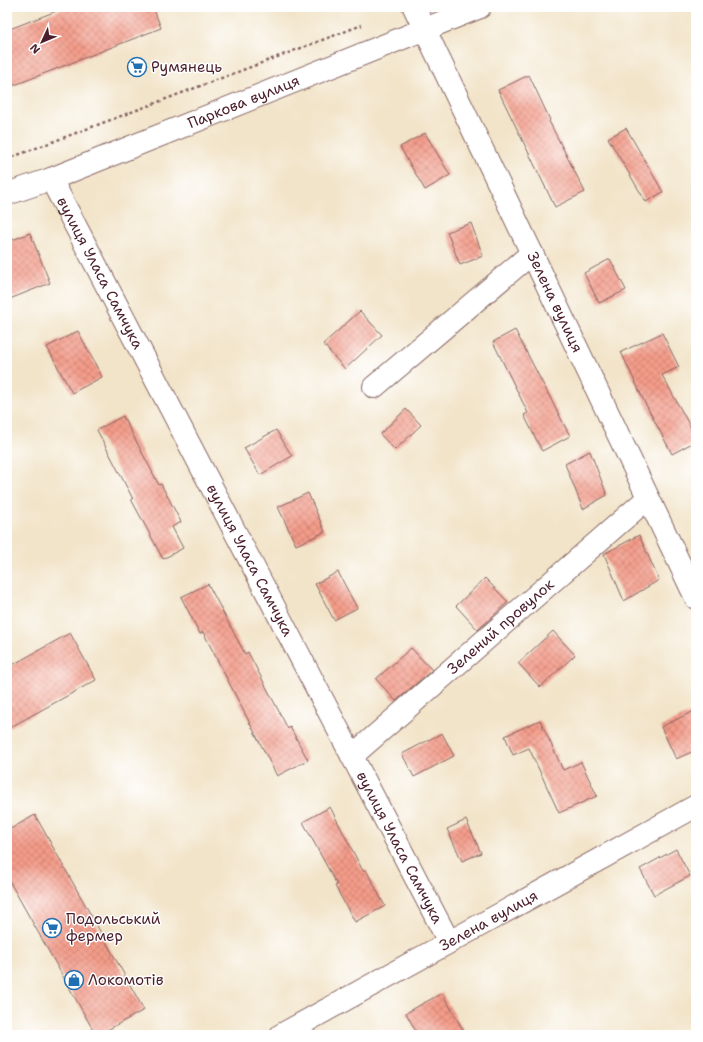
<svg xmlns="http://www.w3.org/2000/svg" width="703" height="1042" viewBox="0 0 703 1042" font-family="'Shantell Sans',sans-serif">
	<defs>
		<pattern id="building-cross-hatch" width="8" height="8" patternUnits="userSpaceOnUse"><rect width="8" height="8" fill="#f49c8a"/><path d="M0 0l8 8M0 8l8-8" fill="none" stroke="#c87f71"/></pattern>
	</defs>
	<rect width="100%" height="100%" fill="#fff"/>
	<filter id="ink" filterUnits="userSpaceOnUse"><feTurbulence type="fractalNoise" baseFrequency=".025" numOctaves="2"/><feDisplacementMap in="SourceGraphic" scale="8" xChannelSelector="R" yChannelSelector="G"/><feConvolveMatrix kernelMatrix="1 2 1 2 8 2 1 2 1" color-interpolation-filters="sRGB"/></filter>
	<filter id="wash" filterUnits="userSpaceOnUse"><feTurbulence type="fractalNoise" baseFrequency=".012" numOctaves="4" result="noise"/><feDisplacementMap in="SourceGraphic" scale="16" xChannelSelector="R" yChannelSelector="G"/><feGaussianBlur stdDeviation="0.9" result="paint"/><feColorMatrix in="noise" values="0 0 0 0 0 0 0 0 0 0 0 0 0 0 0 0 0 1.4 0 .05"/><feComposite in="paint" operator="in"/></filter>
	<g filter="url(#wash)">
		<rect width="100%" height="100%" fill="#f2e4c9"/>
		<g id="blocks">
			<g fill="url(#building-cross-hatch)">
				<polygon points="67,7 153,7 161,28 7,88 7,30"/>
				<polygon points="529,75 550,120 549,121 585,192 555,207 498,90"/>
				<polygon points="626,128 663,192 646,202 608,138"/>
				<polygon points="425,133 450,175 425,190 400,147"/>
				<polygon points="471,223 483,256 460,265 447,232"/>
				<polygon points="30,233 50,283 7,300 7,242"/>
				<polygon points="610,259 626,290 599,303 584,273"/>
				<polygon points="360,311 382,335 345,369 323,344"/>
				<polygon points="515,330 570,436 542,451 524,415 528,413 493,342"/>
				<polygon points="78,331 102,377 72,393 47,347"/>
				<polygon points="662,333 679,367 662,375 696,437 696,441 672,454 645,403 621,352"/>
				<polygon points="406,409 421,425 395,450 380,434"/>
				<polygon points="123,416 159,485 161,484 181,522 172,527 183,548 163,559 131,499 133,499 97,430"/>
				<polygon points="276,430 292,456 260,475 244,448"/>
				<polygon points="590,451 607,495 583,509 565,464"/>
				<polygon points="308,493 325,532 296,545 278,507"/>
				<polygon points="639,535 659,580 624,601 604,554"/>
				<polygon points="338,572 357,608 334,620 315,584"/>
				<polygon points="485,578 508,602 478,630 456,606"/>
				<polygon points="208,584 245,654 248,652 288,729 290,727 308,760 277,776 203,632 200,634 181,597"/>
				<polygon points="553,631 575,655 540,687 518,663"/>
				<polygon points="70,633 96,680 7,729 7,668"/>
				<polygon points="411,648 432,670 396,701 376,679"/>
				<polygon points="696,710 696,750 676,759 661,727"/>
				<polygon points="540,720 563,770 581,762 597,796 559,813 529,748 513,755 505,736"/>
				<polygon points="442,733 454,756 414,777 402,754"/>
				<polygon points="330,807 363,871 366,870 385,906 355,922 335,886 337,885 303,822"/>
				<polygon points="35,815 144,1010 98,1035 96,1035 7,877 7,831"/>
				<polygon points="466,820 481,853 462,861 447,829"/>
				<polygon points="676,849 690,876 654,895 640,869"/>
				<polygon points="442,993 466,1035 418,1035 406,1013"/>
			</g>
		</g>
	</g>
	<g filter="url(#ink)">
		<use href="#blocks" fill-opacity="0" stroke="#856462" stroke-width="1"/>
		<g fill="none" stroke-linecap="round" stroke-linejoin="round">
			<defs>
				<g id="minor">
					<path id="s1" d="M414,7L507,201L696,598"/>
					<path id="s2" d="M51,179L449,942"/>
					<polyline points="374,387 532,253"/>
					<path id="s3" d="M352,756L648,498"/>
					<path id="s4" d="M281,1035L696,806"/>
				</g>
				<g id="tertiary">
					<path id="s5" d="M7,194L51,179L480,7"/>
				</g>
			</defs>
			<use href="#minor" stroke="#856462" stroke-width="24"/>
			<use href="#tertiary" stroke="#856462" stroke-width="24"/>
			<polyline stroke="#856462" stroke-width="2.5" stroke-dasharray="3 3" stroke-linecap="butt" points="7,159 362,25"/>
			<use href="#minor" stroke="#fff" stroke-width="22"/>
			<use href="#tertiary" stroke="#fff" stroke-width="22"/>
		</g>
	</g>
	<defs>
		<symbol id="supermarket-ring" viewBox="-11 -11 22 22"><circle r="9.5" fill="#fff" stroke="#1f6fb2" stroke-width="1.5"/><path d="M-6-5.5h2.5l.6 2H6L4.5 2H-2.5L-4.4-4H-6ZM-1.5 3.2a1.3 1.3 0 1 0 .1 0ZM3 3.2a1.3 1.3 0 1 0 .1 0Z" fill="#1f6fb2"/></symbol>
		<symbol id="shop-ring" viewBox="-11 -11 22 22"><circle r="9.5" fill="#fff" stroke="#1f6fb2" stroke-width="1.5"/><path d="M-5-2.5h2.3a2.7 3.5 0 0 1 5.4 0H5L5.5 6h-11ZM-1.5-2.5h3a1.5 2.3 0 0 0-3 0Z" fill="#1f6fb2"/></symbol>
	</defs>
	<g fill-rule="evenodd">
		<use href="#supermarket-ring" x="126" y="56" width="22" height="22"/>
		<use href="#supermarket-ring" x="41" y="917" width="22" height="22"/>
		<use href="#shop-ring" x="63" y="969" width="22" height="22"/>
	</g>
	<g text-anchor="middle" stroke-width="3" stroke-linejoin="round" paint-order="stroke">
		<g font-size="15" fill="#4a1f2b" stroke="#fff" text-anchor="start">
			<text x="151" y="72">Румянець</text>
			<text x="66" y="924">Подольський<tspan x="66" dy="17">фермер</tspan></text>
			<text x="88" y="985">Локомотiв</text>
		</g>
		<g font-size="15" fill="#4a1f2b" stroke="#fff">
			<text dy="5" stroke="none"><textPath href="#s5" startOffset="254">Паркова вулиця</textPath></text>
			<text dy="5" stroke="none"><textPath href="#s2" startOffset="106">вулиця Уласа Самчука</textPath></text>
			<text dy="5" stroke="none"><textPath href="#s1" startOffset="327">Зелена вулиця</textPath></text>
			<text dy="5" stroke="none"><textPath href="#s2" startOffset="430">вулиця Уласа Самчука</textPath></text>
			<text dy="5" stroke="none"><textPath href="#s3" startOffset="197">Зелений провулок</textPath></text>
			<text dy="5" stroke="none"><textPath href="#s2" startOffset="754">вулиця Уласа Самчука</textPath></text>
			<text dy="5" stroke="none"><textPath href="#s4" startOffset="237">Зелена вулиця</textPath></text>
		</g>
	</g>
	<rect width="703" height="1042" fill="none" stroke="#fff" stroke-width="24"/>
	<g transform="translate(42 42) rotate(226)" stroke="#ffffff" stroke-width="3" paint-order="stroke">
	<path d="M0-3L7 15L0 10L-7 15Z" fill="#4a1f2b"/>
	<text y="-6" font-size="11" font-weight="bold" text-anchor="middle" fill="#4a1f2b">N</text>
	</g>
</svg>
